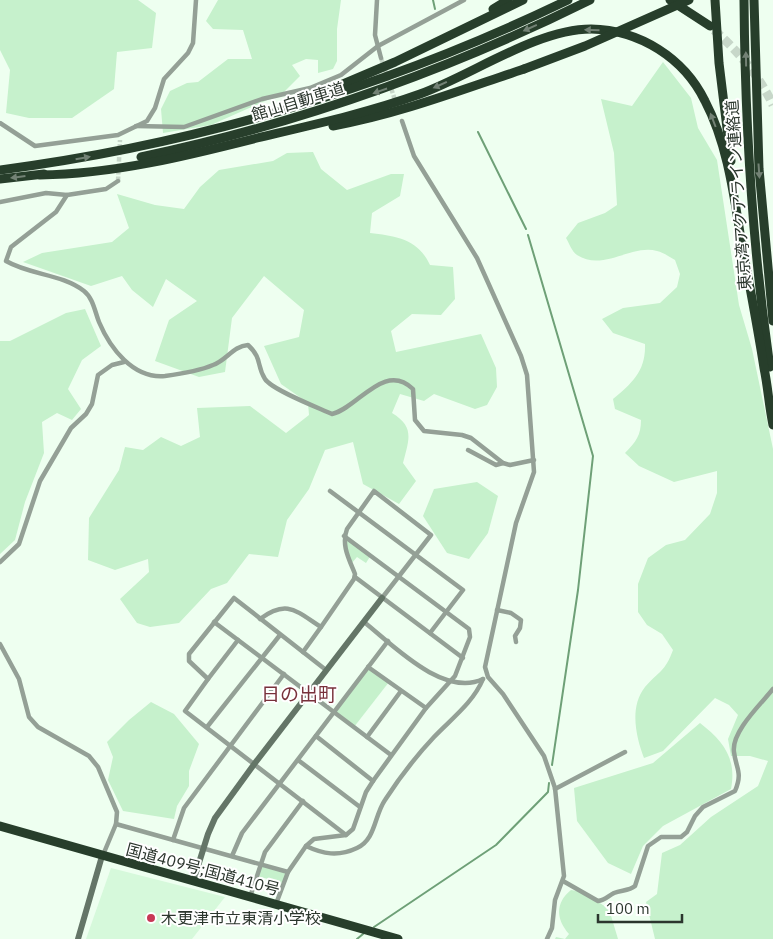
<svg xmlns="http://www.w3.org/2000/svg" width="773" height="939" viewBox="0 0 773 939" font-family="'IBM Plex Sans','Noto Sans JP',sans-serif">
	<rect width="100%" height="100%" fill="#eefff0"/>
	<polygon fill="#d6f9db" points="111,868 225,897 192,939 86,939"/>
	<g fill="#c6f1cc">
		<polygon points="0,0 138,0 156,13 152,48 117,52 114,89 72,118 29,118 6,113 10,70 0,50"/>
		<polygon points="218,0 341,0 337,29 337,61 333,69 318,73 318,60 306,59 292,65 300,76 283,93 211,125 163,133 161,109 170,91 187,83 198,82 228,59 252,59 243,30 213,29 206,21"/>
		<path d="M663,62L691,98L698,128L717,160L739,305L752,349L773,449V939H655L646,902L657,894L662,853L680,845L711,817L758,786L768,761L750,756H731L728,739L738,715L729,705L715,698L663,751L644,758C636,737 629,707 645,687C659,671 665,672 673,650L662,634L647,625L638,612V584L648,558L666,545L685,540L710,514L717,493V471L674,482L639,466L625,453C636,442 641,435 641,420L615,409L613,399C632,383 646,371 645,344L613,333L602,319L623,308L660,303L677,287L680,274L675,260C669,257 663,252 657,251C631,244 603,272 577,255C572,252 569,243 566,238L578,223L605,213L617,205L614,153L601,99L632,106Z"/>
		<path d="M313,152L321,169L347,190L391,174H404L400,196L372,213L370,233C396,236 418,239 430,265L453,267L455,299L441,315L412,314L391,331L396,352L481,334L496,368L497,387L487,405L475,409L434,394L424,401L400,394L392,413C415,427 409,439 403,463L416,481L399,504L363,484L353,442L325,450L309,489L287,520L278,557L249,554L227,583L211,589L179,623L150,627L137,623L120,599L149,572L148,559L115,570L88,560L89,518L119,470L125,447L143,450L161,437L181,446L200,437L197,408L250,406L286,433L309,415L308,403L281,384L264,346L299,337L304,310L264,276L232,318L225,372L199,377L155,361L169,320L197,301L166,279L153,307L132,290L122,276L91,286L23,262L42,253L112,242L129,228L117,194L155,205L184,209L200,187L219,170L273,161L287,153Z"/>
		<polygon points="85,309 101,346 82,360 68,389 81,409 72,420 57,413 42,422 44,453 25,502 15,540 0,554 0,341 10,341 66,313"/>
		<polygon points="477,482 498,496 488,533 469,559 447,553 423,516 434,489"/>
		<polygon points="344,536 371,555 366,563 357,557 351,564"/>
		<polygon points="368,667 389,682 354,727 334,712"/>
		<polygon points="151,702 174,714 199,744 189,771 189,786 177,806 174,819 123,811 108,780 113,757 107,742 129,720"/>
		<path d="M700,723C723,741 737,758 731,789L663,826L643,846L631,874L608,863L577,821L574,788L653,763Z"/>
		<polygon points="260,864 288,872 283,883 257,876"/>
		<path d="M571,890L583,892L609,909L618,939H555L556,937L565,939L569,934C556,919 555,903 571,890Z"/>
	</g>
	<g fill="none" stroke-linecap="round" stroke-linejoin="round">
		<g stroke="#6ea077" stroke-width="2">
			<polyline points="433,0 435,9"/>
			<polyline points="478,132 526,229"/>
			<polyline points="528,235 593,456 578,590 552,765"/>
			<polyline points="374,927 496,845 548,792 549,783"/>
			<polyline points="357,939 363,934"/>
		</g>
		<g stroke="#c7d7c9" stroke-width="4.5" stroke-dasharray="4.5 2" stroke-linecap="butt">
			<polyline points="381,58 396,103"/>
			<polyline points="118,181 120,140"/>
		</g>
		<path stroke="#c7d7c9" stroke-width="9" stroke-dasharray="9 4.5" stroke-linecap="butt" d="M714,30C738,51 760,77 773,105"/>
		<g stroke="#94a096" stroke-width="4.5">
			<polyline points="377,0 375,35 381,58"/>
			<polyline points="402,121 414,156 477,258 521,356 527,375 534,472 516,523 485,667 488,677 503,694 544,756 555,788 564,876 555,900 552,928 547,939"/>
			<polyline points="0,123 35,146 118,135 147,121 155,108 164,79 188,53 193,43 196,0"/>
			<polyline points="136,126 184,127 262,99 310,88 341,75 378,46 464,0"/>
			<path d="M67,195L56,212L11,247L6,261C30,275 62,274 84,291C93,298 95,312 99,322C110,348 133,379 165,376C180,374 199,371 213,365C227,360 233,346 248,345C263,359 256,365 265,379C272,390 319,408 332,414C358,408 384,361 413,389L415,420L424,431L462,435L471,438L503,463L510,465L534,460"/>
			<polyline points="0,202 46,193 67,195 106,189 118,181"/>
			<polyline points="468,450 496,465 503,463"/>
			<polyline points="330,491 463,590 430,633"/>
			<polyline points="0,562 19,544 40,481 71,428 86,414 92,404 98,375 112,365 124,362"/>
			<polyline points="355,577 463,658"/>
			<polyline points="497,610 511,613 521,620 520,628 515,636 516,642"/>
			<path d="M260,619C287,599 296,611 321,627L354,579L355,574C349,559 341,545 347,529L374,491L431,535L382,598"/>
			<polyline points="214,622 391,755"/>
			<path d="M364,622C392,644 443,698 483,679"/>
			<polyline points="0,644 19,679 29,717 38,727 89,756 98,767 117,812 116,824 103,855"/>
			<polyline points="303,652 321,627"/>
			<polyline points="368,667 426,708"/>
			<polyline points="326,670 234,598 189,654 189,661 208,679 185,711 346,835"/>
			<polyline points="208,679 238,640"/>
			<polyline points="207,727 280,635"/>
			<polyline points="316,736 373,781"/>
			<polyline points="367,737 401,691"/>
			<polyline points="298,760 360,807"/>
			<polyline points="555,789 625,752"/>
			<polyline points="116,824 288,872"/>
			<polyline points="173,840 184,808 284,674"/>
			<path d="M306,846C323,854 338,857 357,848C376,839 374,816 385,800C398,780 417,755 434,737C451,719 473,703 483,679"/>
			<polyline points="232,856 242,833 388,641"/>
			<path d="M563,881L598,901C605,900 608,896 614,893C621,890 629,891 635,886L648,846L661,837H681L687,832L695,816L703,807L735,791C743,772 736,769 734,752C731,732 761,704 773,689"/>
			<polyline points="250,897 265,852 303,801"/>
			<polyline points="276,904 288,872 306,846 314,839 346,835 353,829 366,792 373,781 426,708 455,676 470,637 469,629 344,536"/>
		</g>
		<g stroke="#647567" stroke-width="6">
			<polyline points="193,882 208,834 215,818 255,763 382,598"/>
			<polyline points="78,939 102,856"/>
		</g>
		<g stroke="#273e2b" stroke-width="9">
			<polyline points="670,0 710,26"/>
			<polyline points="715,0 719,63 731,161"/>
			<path d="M744,0C745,123 752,245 770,367"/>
			<polyline points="754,0 759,169 773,321"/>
			<polyline points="493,9 508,0"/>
			<polyline points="303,101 395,62 523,0"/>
			<path d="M333,126C399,114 461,90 524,69"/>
			<path d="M141,157C297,124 447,71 590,0"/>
			<path d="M0,170C199,144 388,87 568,0"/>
			<path d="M40,175C114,174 186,156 257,138C312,125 367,113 420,94C472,75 537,29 591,29C640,30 684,58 705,101C726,141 733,189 740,233C748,278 757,323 764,368C768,387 769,406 773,425"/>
			<polyline points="0,179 44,174"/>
			<polyline points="0,826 398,939"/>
		</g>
		<polyline stroke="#273e2b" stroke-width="9" points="524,69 585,46 689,0"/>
	</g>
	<defs><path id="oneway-solid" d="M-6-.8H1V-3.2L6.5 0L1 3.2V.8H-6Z" transform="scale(1.25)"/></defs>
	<g fill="#738275">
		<use href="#oneway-solid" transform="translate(530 28) rotate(156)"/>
		<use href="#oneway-solid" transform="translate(592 30) rotate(-179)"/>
		<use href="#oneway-solid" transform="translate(746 59) rotate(-91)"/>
		<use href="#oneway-solid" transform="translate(440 85) rotate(156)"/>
		<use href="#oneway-solid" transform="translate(380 91) rotate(161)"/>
		<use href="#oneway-solid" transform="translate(713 120) rotate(-111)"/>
		<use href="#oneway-solid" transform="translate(83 158) rotate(-10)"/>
		<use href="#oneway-solid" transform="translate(759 171) rotate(86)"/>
		<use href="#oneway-solid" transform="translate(18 177) rotate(173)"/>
	</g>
	<circle fill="#c83855" stroke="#fff" stroke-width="2" cx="151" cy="918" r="5"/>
	<g text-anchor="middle" stroke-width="4" stroke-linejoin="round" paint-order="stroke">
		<g font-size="16" fill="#2b362d" stroke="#fff">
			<text transform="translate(298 101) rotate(-17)" y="6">館山自動車道</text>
			<text transform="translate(738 195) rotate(-94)" y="6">東京湾アクアライン連絡道</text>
			<text transform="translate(203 869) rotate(15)" y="6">国道409号;国道410号</text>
		</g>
		<g font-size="16" fill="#2b362d" stroke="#fff" text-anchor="start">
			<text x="161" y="924">木更津市立東清小学校</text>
		</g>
		<g font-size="19" fill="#78313b" stroke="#fff">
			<text x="299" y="701">日の出町</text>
		</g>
	</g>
	<path d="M598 914v8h84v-8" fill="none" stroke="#2b362d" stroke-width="2.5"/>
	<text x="606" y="914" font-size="15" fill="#2b362d" stroke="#ffffff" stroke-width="4" paint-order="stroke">100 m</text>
</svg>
